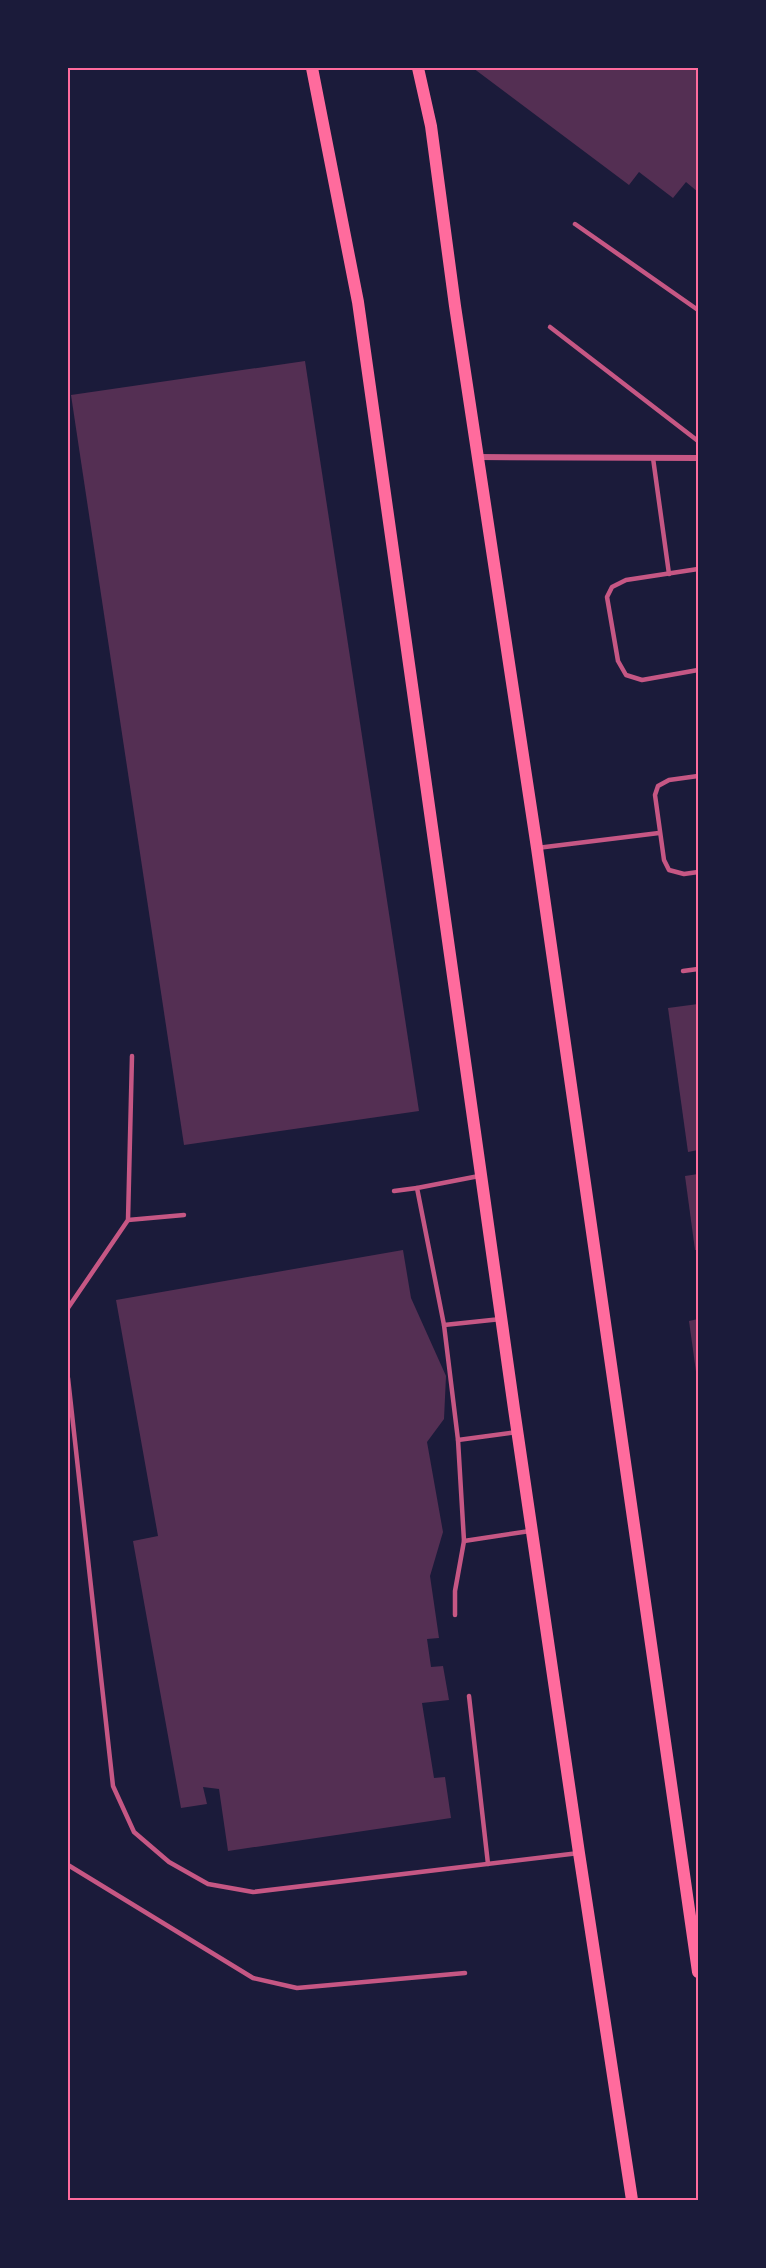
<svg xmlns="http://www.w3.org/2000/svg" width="766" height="2268" viewBox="0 0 766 2268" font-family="Barlow,sans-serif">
	<rect width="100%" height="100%" fill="#1b1b3a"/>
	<g fill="#542f53">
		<polygon points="473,68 698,68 698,192 686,182 673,198 639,172 629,185"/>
		<polygon points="305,361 419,1111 184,1145 71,395"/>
		<polygon points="698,1004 698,1150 688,1152 668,1008"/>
		<polygon points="698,1174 698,1250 695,1250 685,1176"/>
		<polygon points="403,1250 411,1298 446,1376 444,1419 427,1442 443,1532 430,1576 439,1638 427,1639 431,1667 443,1666 449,1700 422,1703 434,1778 445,1777 451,1818 228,1851 219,1789 203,1787 207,1804 181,1808 133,1541 158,1536 116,1300"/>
		<polygon points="698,1319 698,1379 697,1379 689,1321"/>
	</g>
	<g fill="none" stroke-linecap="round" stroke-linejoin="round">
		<g stroke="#c65784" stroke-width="4.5">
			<polyline points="575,224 698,310"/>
			<polyline points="550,327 698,441"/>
			<polyline points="653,458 669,574"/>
			<polyline points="698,569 626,580 612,587 607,597 618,661 626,675 642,680 698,670"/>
			<polyline points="698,776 669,780 658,786 655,795 664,860 669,870 684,874 698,872"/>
			<polyline points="537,848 659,833"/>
			<polyline points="683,971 698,969"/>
			<polyline points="394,1191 417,1188"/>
			<polyline points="128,1220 184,1215"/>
			<polyline points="68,1308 128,1220 132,1056"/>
			<polyline points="444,1325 501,1319"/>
			<polyline points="68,1378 113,1786 134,1832 169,1862 208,1884 253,1892 579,1853"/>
			<polyline points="458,1440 517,1432"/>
			<polyline points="464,1541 530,1531"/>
			<polyline points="455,1615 455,1591 464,1541 458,1440 444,1325 417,1188 479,1176"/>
			<polyline points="469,1696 488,1864"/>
			<polyline points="68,1865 253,1978 297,1988 465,1973"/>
		</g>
		<polyline stroke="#c65784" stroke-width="6" points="478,457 698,458"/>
		<g stroke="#ff6b9d" stroke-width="12">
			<polyline points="312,68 358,302 514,1409 579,1853 632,2200"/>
			<polyline points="418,68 431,126 455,306 537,848 698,1972"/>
		</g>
	</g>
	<rect width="766" height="2268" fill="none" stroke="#1b1b3a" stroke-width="138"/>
	<rect x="69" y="69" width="628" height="2130" fill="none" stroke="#ff6b9d" stroke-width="2"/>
</svg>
